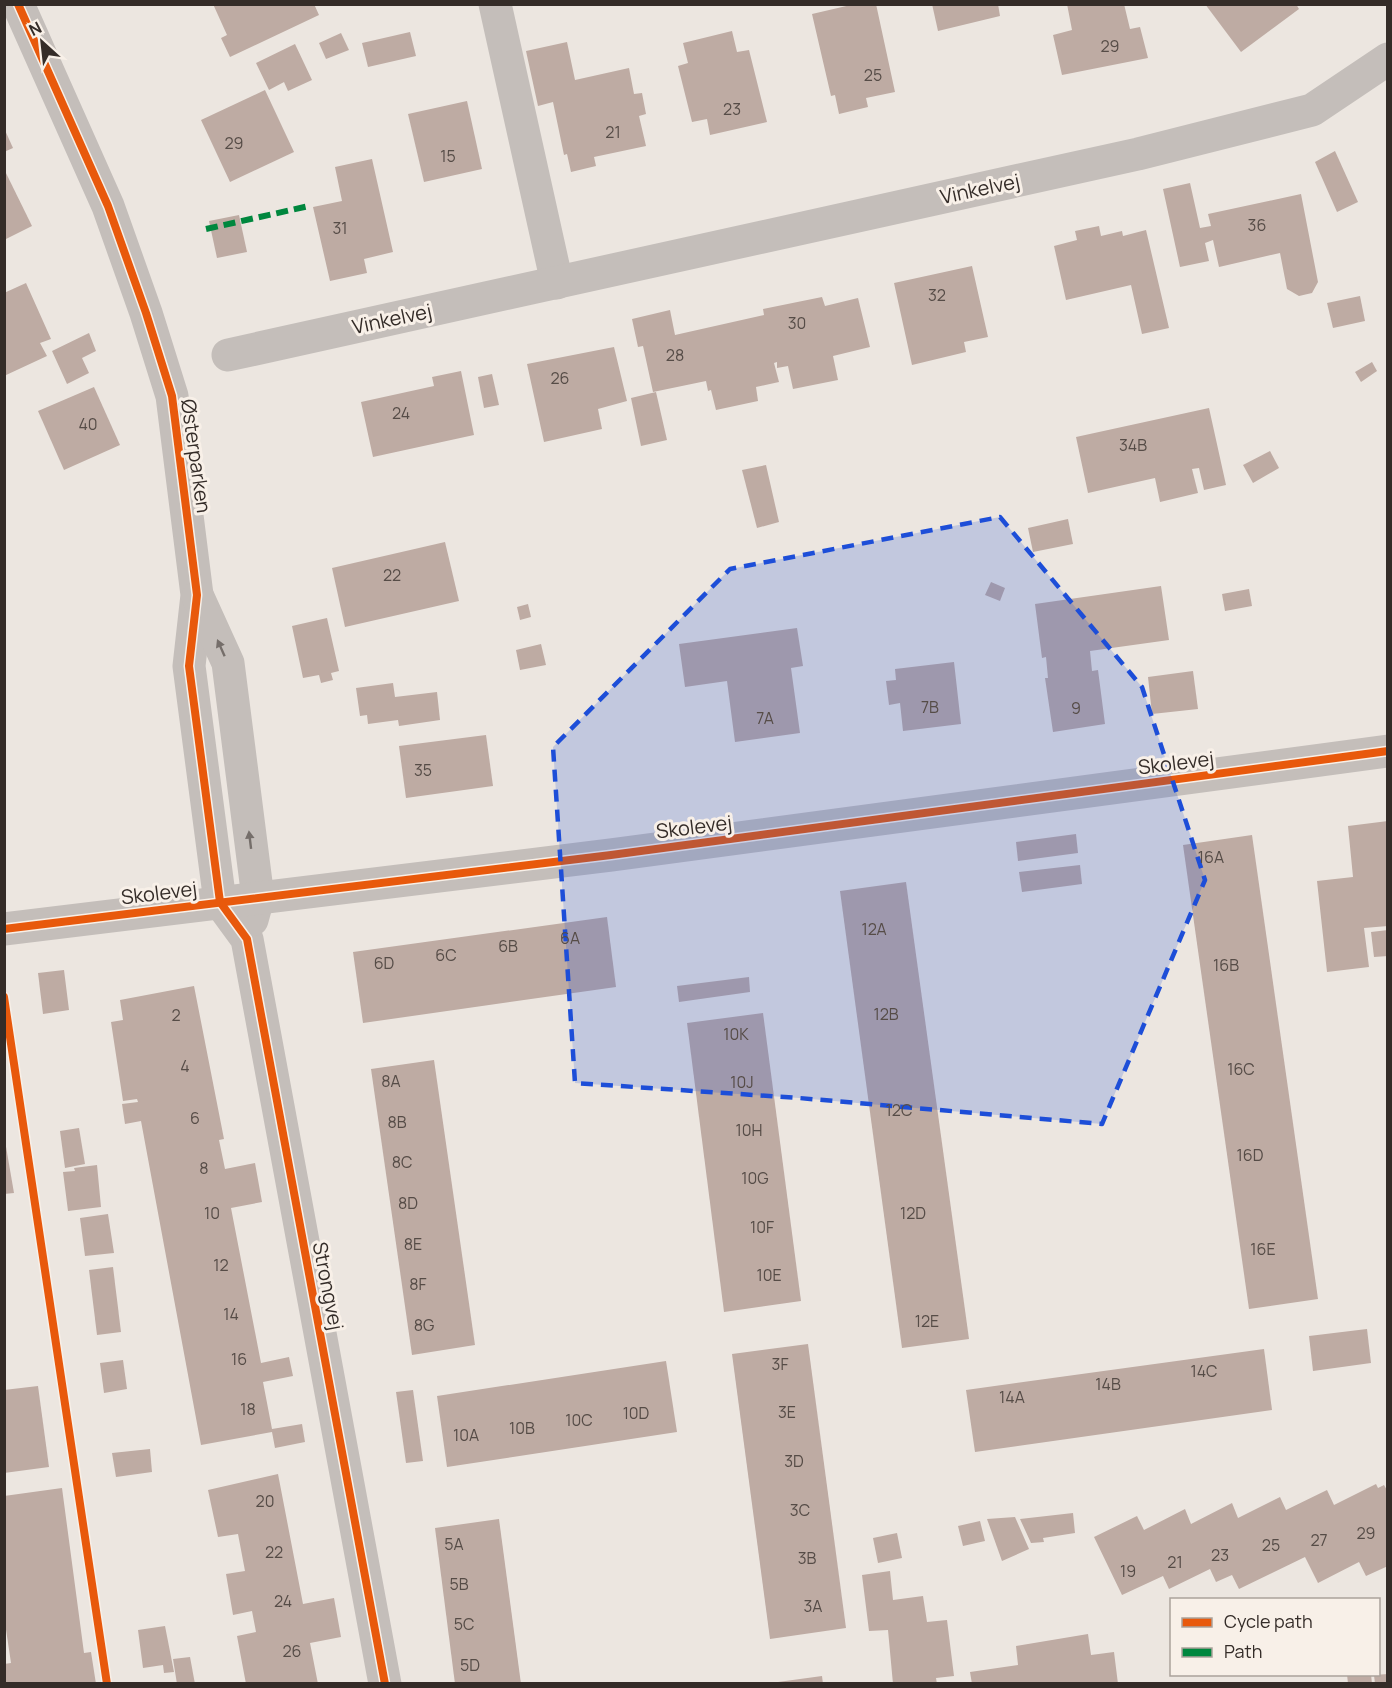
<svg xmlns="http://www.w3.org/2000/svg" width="1392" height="1688" viewBox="0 0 1392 1688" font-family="Manrope,sans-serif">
	<rect width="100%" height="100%" fill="#ece6e0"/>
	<g fill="#beaba3">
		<polygon points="213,4 314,4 319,15 230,57 221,38 227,35"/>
		<polygon points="855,4 876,4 895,92 866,98 868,107 839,114 835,95 831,96 812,14"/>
		<polygon points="932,4 998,4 1000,16 938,31"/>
		<polygon points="1067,4 1124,4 1130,29 1140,27 1148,58 1062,75 1053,35 1072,30"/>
		<polygon points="1205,4 1296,4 1299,9 1241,52"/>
		<polygon points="732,31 737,52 749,50 767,122 710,135 707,119 692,122 678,66 688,63 683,43"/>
		<polygon points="410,32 416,56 368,67 362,43"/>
		<polygon points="341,33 349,50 326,59 319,43"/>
		<polygon points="567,42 575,80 629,68 634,94 642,93 646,114 639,116 646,146 594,157 596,166 571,172 567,154 564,155 553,102 538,106 526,51"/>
		<polygon points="295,44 312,80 288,91 284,82 269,90 256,63"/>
		<polygon points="265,90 294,152 230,182 201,120"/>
		<polygon points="467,101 482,169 424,182 408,114"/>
		<polygon points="4,128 13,148 4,152"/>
		<polygon points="1335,151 1358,202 1337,212 1315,162"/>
		<polygon points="372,159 393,252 364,259 367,273 330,281 313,207 342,201 335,167"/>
		<polygon points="4,169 32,226 4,240"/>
		<polygon points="1190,183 1200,228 1211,226 1208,214 1301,194 1318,282 1312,293 1299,296 1287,289 1280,253 1219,267 1213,240 1205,243 1209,261 1180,267 1163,189"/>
		<polygon points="239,215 247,252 217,258 209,221"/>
		<polygon points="1099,226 1101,236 1122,231 1123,236 1146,230 1169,328 1142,334 1131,285 1066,300 1054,246 1077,240 1075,231"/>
		<polygon points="972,266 988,337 964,342 966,352 912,365 894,283"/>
		<polygon points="26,283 51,339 40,343 47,356 4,376 4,293"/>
		<polygon points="1360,296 1365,321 1333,328 1327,303"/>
		<polygon points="822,297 825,306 858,298 870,347 833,356 838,380 793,389 788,366 777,368 777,362 774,363 779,382 756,387 758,401 716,410 711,390 708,391 706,381 653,392 643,346 638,347 632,319 670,310 675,335 764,315 763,309"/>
		<polygon points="89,333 96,351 82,358 89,373 67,384 52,351"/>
		<polygon points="614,347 627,401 598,409 602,429 544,442 527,364"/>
		<polygon points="1372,362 1377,371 1361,382 1355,372"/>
		<polygon points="461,371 474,435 373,457 361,402 434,386 432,377"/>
		<polygon points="492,374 499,405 484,408 478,377"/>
		<polygon points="94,387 120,445 64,470 38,411"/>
		<polygon points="656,392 667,440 641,446 631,398"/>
		<polygon points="1209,408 1226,485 1204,490 1199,468 1192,469 1198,493 1160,502 1155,478 1088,493 1076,437"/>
		<polygon points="1270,451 1279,468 1253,483 1243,465"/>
		<polygon points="766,465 779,522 757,528 742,470"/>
		<polygon points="1068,519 1073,544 1033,552 1028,528"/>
		<polygon points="445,542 459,601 345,627 332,568"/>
		<polygon points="991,582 1005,588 1000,601 985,595"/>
		<polygon points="1161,586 1169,640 1090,651 1092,671 1098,670 1105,724 1053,732 1045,678 1048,678 1046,657 1042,658 1035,604"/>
		<polygon points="1249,589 1252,606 1225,611 1222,594"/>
		<polygon points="528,604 531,617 520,620 517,607"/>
		<polygon points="327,618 339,671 331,673 333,680 321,683 319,675 303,678 292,626"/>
		<polygon points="797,628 803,666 791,668 800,733 735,742 727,681 685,687 679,644"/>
		<polygon points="541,644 546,665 520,670 516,650"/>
		<polygon points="954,662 961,724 903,731 900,703 889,705 886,681 896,680 895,669"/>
		<polygon points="1193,671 1198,709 1152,714 1148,677"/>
		<polygon points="393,683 395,697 437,692 440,720 399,726 398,720 368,724 367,715 360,716 356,688"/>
		<polygon points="486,735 493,786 406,798 399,746"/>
		<polygon points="1388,821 1388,926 1364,928 1369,967 1327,972 1317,881 1353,877 1348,826"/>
		<polygon points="1076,834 1078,853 1018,861 1016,842"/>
		<polygon points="1252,835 1318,1299 1249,1309 1183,845"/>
		<polygon points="1080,865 1082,884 1022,892 1019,872"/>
		<polygon points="906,882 969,1339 902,1348 840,891"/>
		<polygon points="607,917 616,987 363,1023 353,952"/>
		<polygon points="1388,930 1388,956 1374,957 1371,932"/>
		<polygon points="64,970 69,1010 43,1014 38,973"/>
		<polygon points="749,977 750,992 679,1002 677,986"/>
		<polygon points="194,986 224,1139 219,1140 225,1169 255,1163 262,1202 231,1208 261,1363 289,1357 293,1376 263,1382 272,1429 302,1424 305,1442 275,1448 272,1432 201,1445 141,1121 125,1124 122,1104 138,1102 137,1099 123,1101 111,1022 123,1020 120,1000"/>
		<polygon points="763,1013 801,1301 724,1312 687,1023"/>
		<polygon points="434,1060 475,1345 412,1355 371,1069"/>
		<polygon points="79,1128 85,1164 65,1168 60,1131"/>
		<polygon points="4,1135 14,1193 4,1194"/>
		<polygon points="97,1165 101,1207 68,1211 63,1172 75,1171 74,1168"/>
		<polygon points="108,1214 114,1253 85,1256 80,1218"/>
		<polygon points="113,1267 121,1332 97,1335 89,1270"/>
		<polygon points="1367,1329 1371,1363 1313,1371 1309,1336"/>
		<polygon points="808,1344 846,1628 770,1639 732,1354"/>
		<polygon points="1264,1349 1272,1410 975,1452 966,1390"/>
		<polygon points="123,1360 127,1389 104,1393 100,1363"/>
		<polygon points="666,1361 677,1432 447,1467 437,1396"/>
		<polygon points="38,1386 49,1467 4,1473 4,1390"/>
		<polygon points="413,1390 423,1461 406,1463 396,1392"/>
		<polygon points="150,1449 152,1472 116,1477 112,1453"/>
		<polygon points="278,1474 303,1604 334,1598 341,1637 310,1643 318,1684 246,1684 237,1636 256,1632 252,1611 233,1615 226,1574 245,1571 238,1534 218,1537 208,1490"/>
		<polygon points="1376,1484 1378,1488 1384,1485 1388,1492 1388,1566 1366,1576 1359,1562 1318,1583 1305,1557 1239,1589 1232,1575 1216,1582 1210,1569 1169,1589 1163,1576 1122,1595 1094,1537 1137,1516 1144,1530 1185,1509 1191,1524 1232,1503 1238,1518 1280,1497 1286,1510 1327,1490 1334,1505"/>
		<polygon points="62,1488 84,1653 91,1652 96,1684 4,1684 4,1664 11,1663 4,1616 4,1496"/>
		<polygon points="1073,1513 1075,1533 1043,1538 1044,1542 1031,1543 1020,1519"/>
		<polygon points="1015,1517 1029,1549 1002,1561 987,1519"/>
		<polygon points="499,1519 521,1684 455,1684 435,1528"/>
		<polygon points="980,1521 985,1541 963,1546 958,1526"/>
		<polygon points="897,1533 902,1558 878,1563 873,1538"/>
		<polygon points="890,1571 893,1600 923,1596 927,1622 947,1620 954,1676 936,1678 937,1684 893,1684 888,1630 869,1631 862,1575"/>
		<polygon points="165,1626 174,1672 164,1673 163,1665 143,1668 138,1630"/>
		<polygon points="1088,1634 1091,1655 1114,1652 1118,1684 972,1684 970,1672 1018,1665 1016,1646"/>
		<polygon points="190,1657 195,1684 177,1684 173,1659"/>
		<polygon points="1347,1674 1371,1674 1372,1684 1348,1684"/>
		<polygon points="1388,1674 1388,1684 1375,1684 1374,1675"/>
		<polygon points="822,1676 823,1684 778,1684 778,1682"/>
	</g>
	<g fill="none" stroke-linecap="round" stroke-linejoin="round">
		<g stroke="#c4beba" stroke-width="33">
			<polyline points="18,4 108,206 146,313 172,396 197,595 189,666 220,902 247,939 385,1684"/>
			<polyline points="495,4 557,283"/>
			<polyline points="228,355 1138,154 1312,110 1388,59"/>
			<polyline points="198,597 228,663 258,898 252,920"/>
			<polyline points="4,929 611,855 1388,751"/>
		</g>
		<polyline stroke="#00873e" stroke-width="6" stroke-dasharray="12 6" stroke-linecap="butt" points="206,229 309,206"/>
		<defs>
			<g id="cycleway">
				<polyline points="18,4 108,206 146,313 172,396 197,595 189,666 220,902 247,939 385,1684"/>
				<polyline points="4,929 611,855 1388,751"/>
				<polyline points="4,997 107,1684"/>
			</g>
		</defs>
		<use href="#cycleway" stroke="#f8f0e8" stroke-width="11"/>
		<use href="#cycleway" stroke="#e8590c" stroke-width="8"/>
	</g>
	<defs><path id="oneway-solid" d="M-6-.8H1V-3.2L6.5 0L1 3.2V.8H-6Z" transform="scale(1.5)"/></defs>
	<g fill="#756e6a">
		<use href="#oneway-solid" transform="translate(221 648) rotate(-114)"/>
		<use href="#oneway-solid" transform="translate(250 840) rotate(-97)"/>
	</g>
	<path fill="#1d4ed8" fill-opacity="0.2" stroke="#1d4ed8" stroke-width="4.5" stroke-dasharray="12 8" stroke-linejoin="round" d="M1000,517L1142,687L1205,880L1102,1124L799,1098L575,1083L553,747L730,569Z"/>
	<g text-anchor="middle" stroke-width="6" stroke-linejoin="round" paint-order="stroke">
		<g font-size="16" fill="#564c47">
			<text x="1110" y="52">29</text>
			<text x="873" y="81">25</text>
			<text x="732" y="115">23</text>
			<text x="613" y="138">21</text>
			<text x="234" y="149">29</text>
			<text x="448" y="162">15</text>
			<text x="1257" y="231">36</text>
			<text x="340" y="234">31</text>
			<text x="937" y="301">32</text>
			<text x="797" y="329">30</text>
			<text x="675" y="361">28</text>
			<text x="560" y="384">26</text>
			<text x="401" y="419">24</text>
			<text x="88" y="430">40</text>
			<text x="1133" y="451">34B</text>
			<text x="392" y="581">22</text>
			<text x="930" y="713">7B</text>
			<text x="1076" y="714">9</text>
			<text x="765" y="724">7A</text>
			<text x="423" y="776">35</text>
			<text x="1211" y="863">16A</text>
			<text x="874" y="935">12A</text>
			<text x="570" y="944">6A</text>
			<text x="508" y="952">6B</text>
			<text x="446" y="961">6C</text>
			<text x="384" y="969">6D</text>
			<text x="1226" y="971">16B</text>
			<text x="886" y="1020">12B</text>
			<text x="176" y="1021">2</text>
			<text x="736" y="1040">10K</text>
			<text x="185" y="1072">4</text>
			<text x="1241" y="1075">16C</text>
			<text x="391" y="1087">8A</text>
			<text x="742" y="1088">10J</text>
			<text x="899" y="1116">12C</text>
			<text x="195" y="1124">6</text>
			<text x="397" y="1128">8B</text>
			<text x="749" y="1136">10H</text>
			<text x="1250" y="1161">16D</text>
			<text x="402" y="1168">8C</text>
			<text x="204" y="1174">8</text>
			<text x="755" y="1184">10G</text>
			<text x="408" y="1209">8D</text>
			<text x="212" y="1219">10</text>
			<text x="913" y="1219">12D</text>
			<text x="762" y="1233">10F</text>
			<text x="413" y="1250">8E</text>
			<text x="1263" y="1255">16E</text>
			<text x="221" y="1271">12</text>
			<text x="769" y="1281">10E</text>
			<text x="418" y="1290">8F</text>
			<text x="231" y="1320">14</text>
			<text x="927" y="1327">12E</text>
			<text x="424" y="1331">8G</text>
			<text x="239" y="1365">16</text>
			<text x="780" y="1370">3F</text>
			<text x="1204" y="1377">14C</text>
			<text x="1108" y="1390">14B</text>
			<text x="1012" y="1403">14A</text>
			<text x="248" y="1415">18</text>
			<text x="787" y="1418">3E</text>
			<text x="636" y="1419">10D</text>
			<text x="579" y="1426">10C</text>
			<text x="522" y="1434">10B</text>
			<text x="466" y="1441">10A</text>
			<text x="794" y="1467">3D</text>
			<text x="265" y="1507">20</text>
			<text x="800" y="1516">3C</text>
			<text x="1366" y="1539">29</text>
			<text x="1319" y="1546">27</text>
			<text x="454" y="1550">5A</text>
			<text x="1271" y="1551">25</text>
			<text x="274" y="1558">22</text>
			<text x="1220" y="1561">23</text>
			<text x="807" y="1564">3B</text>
			<text x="1175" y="1568">21</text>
			<text x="1128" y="1577">19</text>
			<text x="459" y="1590">5B</text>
			<text x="283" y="1607">24</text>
			<text x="813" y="1612">3A</text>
			<text x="464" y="1630">5C</text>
			<text x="292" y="1657">26</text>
			<text x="470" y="1671">5D</text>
		</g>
		<g font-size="20" fill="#342c28" stroke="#f8f0e8">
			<text transform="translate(980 189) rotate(-12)" y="7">Vinkelvej</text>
			<text transform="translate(392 319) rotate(-12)" y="7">Vinkelvej</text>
			<text transform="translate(196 456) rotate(82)" y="7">Østerparken</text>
			<text transform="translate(1176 763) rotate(-7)" y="7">Skolevej</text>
			<text transform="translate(694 827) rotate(-7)" y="7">Skolevej</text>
			<text transform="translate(159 893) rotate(-7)" y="7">Skolevej</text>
			<text transform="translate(328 1286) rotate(79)" y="7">Strongvej</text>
		</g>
	</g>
	<rect width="1392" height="1688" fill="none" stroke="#342c28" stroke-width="12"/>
	<rect x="1170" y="1598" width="210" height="78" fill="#f8f0e8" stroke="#aaa29b" stroke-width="1.5"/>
	<rect x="1182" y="1618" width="30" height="9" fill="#e8590c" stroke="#aaa29b" stroke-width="1.5"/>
	<text x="1224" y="1628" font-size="18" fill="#342c28">Cycle path</text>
	<rect x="1182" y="1648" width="30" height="9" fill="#00873e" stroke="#aaa29b" stroke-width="1.5"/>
	<text x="1224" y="1658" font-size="18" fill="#342c28">Path</text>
	<g transform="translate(42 42) rotate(333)" stroke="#f8f0e8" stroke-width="4.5" paint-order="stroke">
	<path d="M0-4.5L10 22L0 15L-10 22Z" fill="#342c28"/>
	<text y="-9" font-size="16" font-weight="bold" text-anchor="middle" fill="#342c28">N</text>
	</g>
</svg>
